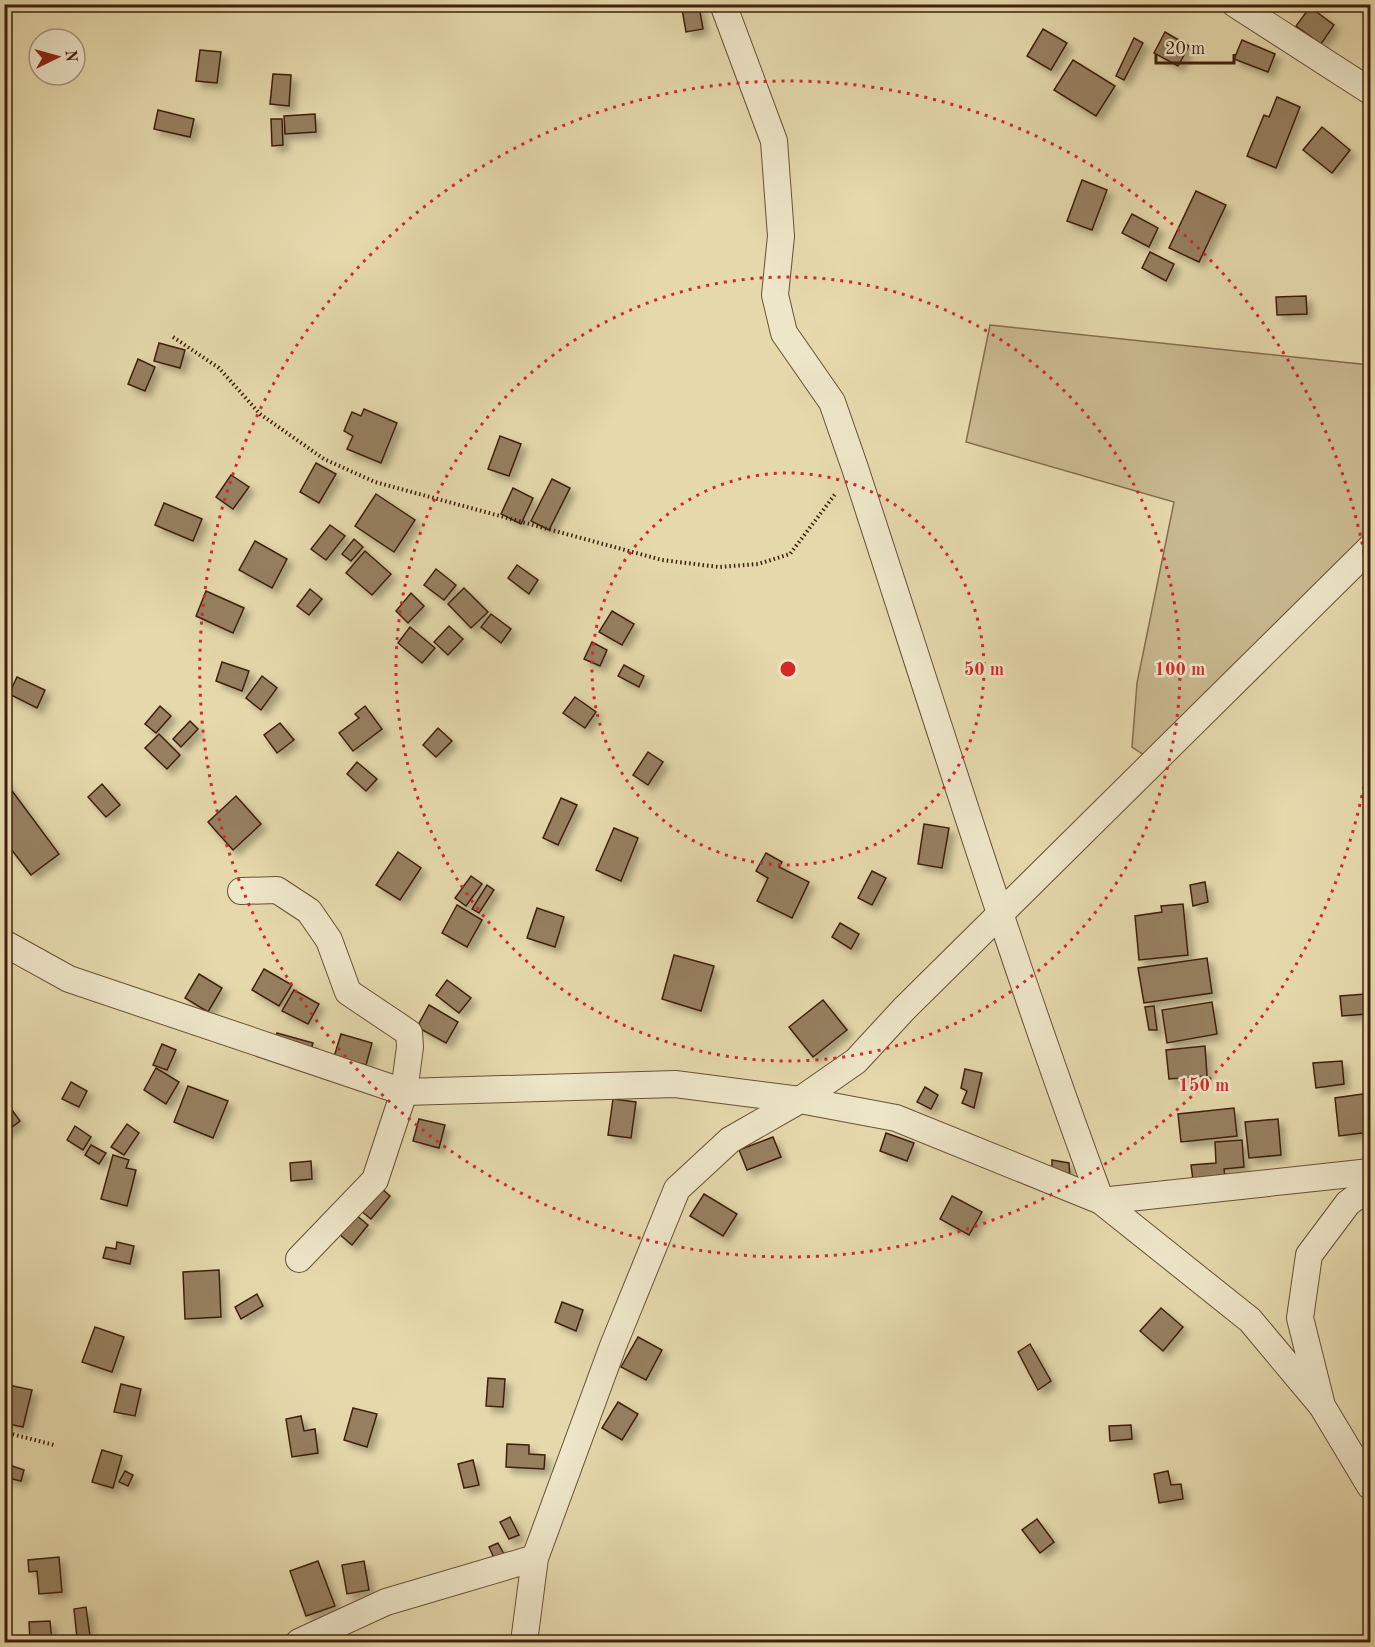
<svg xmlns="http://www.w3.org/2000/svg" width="1375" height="1647" viewBox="0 0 1375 1647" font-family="'Old Standard TT',serif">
	<defs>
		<filter id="shadow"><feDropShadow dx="5.5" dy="5.5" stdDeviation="3" flood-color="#0004"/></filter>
	</defs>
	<rect width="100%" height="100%" fill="#e5d9ac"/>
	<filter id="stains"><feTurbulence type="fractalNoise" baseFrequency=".00333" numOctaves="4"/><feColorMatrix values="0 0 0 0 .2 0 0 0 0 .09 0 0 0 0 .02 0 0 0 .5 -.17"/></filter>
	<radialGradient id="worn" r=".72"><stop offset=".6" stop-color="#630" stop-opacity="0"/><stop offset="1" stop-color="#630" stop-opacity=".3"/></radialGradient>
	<polygon fill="#c9b991" stroke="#856c4f" stroke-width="1.5" points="990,325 1370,365 1370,562 1147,757 1132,747 1137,683 1174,502 966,442"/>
	<g fill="#968060" stroke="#411f0d" stroke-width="1.5" filter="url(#shadow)">
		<polygon points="699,6 703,29 686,32 682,9"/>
		<polygon points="1310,7 1334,25 1321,44 1296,26"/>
		<polygon points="1043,29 1067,43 1051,70 1027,56"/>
		<polygon points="1165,32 1189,46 1178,66 1154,53"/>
		<polygon points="1134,38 1143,43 1124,80 1116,76"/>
		<polygon points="1242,40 1275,54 1268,72 1234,59"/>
		<polygon points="200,50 221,52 217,83 196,81"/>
		<polygon points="1073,60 1115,86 1096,116 1054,90"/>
		<polygon points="273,74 291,75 289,106 270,104"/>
		<polygon points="1277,97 1300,107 1276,168 1247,156 1264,115 1269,117"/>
		<polygon points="158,110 194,119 190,137 154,129"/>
		<polygon points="315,114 316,132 285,134 284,116"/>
		<polygon points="271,119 282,119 283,145 272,146"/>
		<polygon points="1322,127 1350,150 1332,173 1303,150"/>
		<polygon points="1082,180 1107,190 1092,230 1067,221"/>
		<polygon points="1196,191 1226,205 1199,262 1169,248"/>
		<polygon points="1132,214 1158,228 1149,247 1122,233"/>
		<polygon points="1150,252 1174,264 1166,281 1142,268"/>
		<polygon points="1306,296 1307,314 1277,315 1276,297"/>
		<polygon points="159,343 185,350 180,368 154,361"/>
		<polygon points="138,359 155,367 145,391 128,384"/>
		<polygon points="364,409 397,423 381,463 347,449 353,436 344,431 352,412 361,416"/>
		<polygon points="500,436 521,444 509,476 488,469"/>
		<polygon points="316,463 336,474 319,503 300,492"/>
		<polygon points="231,475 249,487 233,509 216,497"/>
		<polygon points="552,479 570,488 549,530 531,521"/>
		<polygon points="513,488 533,498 521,524 501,514"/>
		<polygon points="376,494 415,520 394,552 355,526"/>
		<polygon points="164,503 202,519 193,541 155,525"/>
		<polygon points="330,525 345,536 326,560 311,549"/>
		<polygon points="354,539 363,547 351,561 342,554"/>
		<polygon points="255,541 287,559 272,588 239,570"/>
		<polygon points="365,551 391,574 372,595 346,573"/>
		<polygon points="517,565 538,580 529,594 508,578"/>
		<polygon points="436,569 456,585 444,600 424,585"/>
		<polygon points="464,588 488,612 471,628 448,604"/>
		<polygon points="310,589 322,599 309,615 297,606"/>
		<polygon points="206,591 244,608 233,633 196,616"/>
		<polygon points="411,593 424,606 408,623 396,611"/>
		<polygon points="612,611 634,624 622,645 599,632"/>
		<polygon points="491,614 511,629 501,643 481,627"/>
		<polygon points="449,626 463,639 448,655 434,642"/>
		<polygon points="410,627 435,648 422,663 398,643"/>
		<polygon points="592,642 607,650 600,666 584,659"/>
		<polygon points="222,662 249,671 242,691 216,681"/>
		<polygon points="624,665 644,676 639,687 618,676"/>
		<polygon points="262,676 277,688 261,710 246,698"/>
		<polygon points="17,677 45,690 37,708 9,694"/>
		<polygon points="575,697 596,712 585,728 563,713"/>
		<polygon points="160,706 171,716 156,733 145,724"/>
		<polygon points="365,706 382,729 353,751 339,733 359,718 355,714"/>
		<polygon points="190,721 198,729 181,747 173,739"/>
		<polygon points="280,723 294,740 277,753 264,735"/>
		<polygon points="438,728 452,741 436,757 423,745"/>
		<polygon points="159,734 180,755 167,769 145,748"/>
		<polygon points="648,752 663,762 648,785 633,775"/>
		<polygon points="357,762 377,779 366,791 347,774"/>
		<polygon points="4,780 59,854 31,875 4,840"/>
		<polygon points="102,784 120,805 106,817 88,797"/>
		<polygon points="236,796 261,824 233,850 208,822"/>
		<polygon points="561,798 577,805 558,845 543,838"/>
		<polygon points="924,824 949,828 942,868 918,864"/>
		<polygon points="614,828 638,838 621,881 596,870"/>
		<polygon points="398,852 421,868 400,900 376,885"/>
		<polygon points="766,853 782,862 779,867 809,882 792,918 757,901 768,878 756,871"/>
		<polygon points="872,871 886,878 872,905 858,898"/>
		<polygon points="471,876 482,884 466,906 455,898"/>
		<polygon points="1205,882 1208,902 1193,906 1190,885"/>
		<polygon points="487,885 494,890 479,913 472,909"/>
		<polygon points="1183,904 1188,955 1139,960 1135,916 1162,912 1161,906"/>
		<polygon points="457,905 482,920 467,947 442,933"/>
		<polygon points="537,908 564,917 555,947 527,938"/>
		<polygon points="840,923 859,934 851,949 832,937"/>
		<polygon points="674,955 714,966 701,1011 662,999"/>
		<polygon points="1207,958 1212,993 1144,1003 1138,968"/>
		<polygon points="264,969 292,985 279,1006 252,990"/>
		<polygon points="199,974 222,988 208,1012 185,998"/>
		<polygon points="447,980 471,998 459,1013 436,995"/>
		<polygon points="294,990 319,1004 308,1024 282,1011"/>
		<polygon points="1365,994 1367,1014 1342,1016 1340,996"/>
		<polygon points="823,1000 847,1030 813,1057 789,1027"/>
		<polygon points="1212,1002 1217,1034 1167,1043 1162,1010"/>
		<polygon points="429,1005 458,1022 446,1043 417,1027"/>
		<polygon points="1154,1006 1157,1030 1149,1030 1145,1007"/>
		<polygon points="277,1033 313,1043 307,1062 272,1052"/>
		<polygon points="341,1034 372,1043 366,1065 334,1057"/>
		<polygon points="162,1044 176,1050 167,1070 153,1065"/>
		<polygon points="1205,1046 1207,1076 1169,1079 1166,1050"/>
		<polygon points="1342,1061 1344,1084 1316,1088 1313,1063"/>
		<polygon points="156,1068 179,1082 166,1104 144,1090"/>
		<polygon points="965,1069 982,1073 974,1108 962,1103 967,1091 961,1088"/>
		<polygon points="71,1082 87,1091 79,1107 62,1099"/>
		<polygon points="188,1086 228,1101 213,1138 174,1122"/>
		<polygon points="925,1087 938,1095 931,1109 917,1102"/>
		<polygon points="1369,1093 1370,1132 1339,1136 1335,1098"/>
		<polygon points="613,1099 636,1102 631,1138 608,1135"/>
		<polygon points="9,1106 20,1121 4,1133 4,1110"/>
		<polygon points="1234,1108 1237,1136 1181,1142 1178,1114"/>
		<polygon points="419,1119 445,1125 439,1148 413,1141"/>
		<polygon points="1278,1119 1281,1155 1249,1158 1245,1122"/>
		<polygon points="127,1124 139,1133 124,1155 111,1147"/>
		<polygon points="75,1126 91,1137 83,1150 67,1140"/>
		<polygon points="886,1133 914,1143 907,1161 880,1151"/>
		<polygon points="773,1137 781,1157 747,1170 739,1150"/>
		<polygon points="1242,1140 1244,1167 1224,1169 1225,1177 1193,1180 1191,1165 1216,1163 1215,1142"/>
		<polygon points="91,1145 106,1153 99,1164 85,1155"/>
		<polygon points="113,1155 129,1160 126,1168 136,1170 127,1206 101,1199"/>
		<polygon points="1052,1160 1069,1163 1070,1179 1052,1176"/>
		<polygon points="311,1161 312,1179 291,1181 290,1163"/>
		<polygon points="380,1187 390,1196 371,1219 361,1211"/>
		<polygon points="704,1194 737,1214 723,1236 690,1216"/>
		<polygon points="952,1196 982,1212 969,1235 940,1219"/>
		<polygon points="355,1214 368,1225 352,1245 339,1234"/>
		<polygon points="117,1242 134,1246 130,1264 103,1258 106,1247 116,1249"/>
		<polygon points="219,1270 221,1317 185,1319 183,1272"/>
		<polygon points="257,1294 263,1306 241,1319 235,1307"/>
		<polygon points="562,1302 583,1310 576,1331 555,1322"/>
		<polygon points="1161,1308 1183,1327 1163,1351 1140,1331"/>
		<polygon points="95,1327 124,1337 112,1372 82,1362"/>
		<polygon points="638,1337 662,1350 646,1380 621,1367"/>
		<polygon points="1030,1344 1051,1381 1038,1390 1018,1352"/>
		<polygon points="488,1378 505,1379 503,1407 486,1406"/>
		<polygon points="4,1384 32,1390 23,1427 4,1423"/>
		<polygon points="121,1384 141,1389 135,1416 114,1412"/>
		<polygon points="618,1402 638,1414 622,1440 602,1428"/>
		<polygon points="353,1408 377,1414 367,1447 344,1440"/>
		<polygon points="301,1416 304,1431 315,1429 318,1453 292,1457 286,1419"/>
		<polygon points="1131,1425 1132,1439 1110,1441 1109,1426"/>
		<polygon points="507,1444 529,1445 529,1454 545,1455 544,1469 506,1467"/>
		<polygon points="102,1450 122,1456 113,1488 92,1482"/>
		<polygon points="473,1460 479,1485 464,1488 458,1464"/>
		<polygon points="6,1464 24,1470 21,1481 4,1477"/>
		<polygon points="125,1471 133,1475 128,1486 119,1482"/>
		<polygon points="1168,1471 1171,1485 1181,1484 1183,1499 1159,1503 1154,1474"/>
		<polygon points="510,1517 519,1535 509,1539 500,1522"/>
		<polygon points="1037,1519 1054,1542 1040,1553 1022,1530"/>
		<polygon points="498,1543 504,1554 494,1558 489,1547"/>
		<polygon points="59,1557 62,1592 39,1594 37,1571 29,1572 28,1560"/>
		<polygon points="318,1561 335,1606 306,1616 290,1571"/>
		<polygon points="364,1561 369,1590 347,1594 342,1565"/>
		<polygon points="86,1607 90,1636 77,1638 74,1609"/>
		<polygon points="50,1621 52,1642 30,1642 29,1622"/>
	</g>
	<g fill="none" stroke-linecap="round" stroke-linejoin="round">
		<defs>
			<g id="minor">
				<path d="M723,4L774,141L781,236L775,295L784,333L832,402L855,468C935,713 1011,959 1101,1201L1370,1172"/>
				<polyline points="1235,4 1370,91"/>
				<polyline points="241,891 277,890 309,911 329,940 348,992 409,1033 410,1047 404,1092 375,1180 299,1259"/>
				<polyline points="4,943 69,979 404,1092 675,1084 800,1100 896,1118 1101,1201 1250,1320 1322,1406"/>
				<polyline points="1370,1187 1348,1203 1309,1255 1300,1318 1322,1406 1370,1486"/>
				<polyline points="299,1642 386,1602 535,1558"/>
				<polyline points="524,1642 535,1558 613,1346 677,1189 730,1140 800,1100 856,1061 904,1009 1370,548"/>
			</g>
		</defs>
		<use href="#minor" stroke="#6a4e35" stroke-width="28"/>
		<g stroke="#411f0d" stroke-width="4" stroke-dasharray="1.5 3" stroke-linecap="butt">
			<polyline points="173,337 219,368 260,414 324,459 375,482 662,560 719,567 758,564 790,554 836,493"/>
			<polyline points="4,1432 54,1445"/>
		</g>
		<use href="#minor" stroke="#eee6c9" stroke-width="26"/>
	</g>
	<g fill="none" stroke="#d62828" stroke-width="3" stroke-dasharray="3 6">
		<circle cx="788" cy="669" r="196"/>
		<circle cx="788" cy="669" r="392"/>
		<path d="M1370 751A588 588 0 1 1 1370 587"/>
	</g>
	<circle cx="788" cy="669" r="9" fill="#d62828" stroke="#eee6c9" stroke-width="3"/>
	<g font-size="18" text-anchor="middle" font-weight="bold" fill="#d62828" stroke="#eee6c9" stroke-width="5" stroke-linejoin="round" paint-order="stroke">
		<text x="984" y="675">50 m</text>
		<text x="1180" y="675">100 m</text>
		<text x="1204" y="1091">150 m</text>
	</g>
	<rect width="1375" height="1647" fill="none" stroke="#e5d9ac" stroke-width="24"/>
	<rect x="6" y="6" width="1363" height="1635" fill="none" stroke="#411f0d" stroke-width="3"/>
	<rect x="12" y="12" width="1351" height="1623" fill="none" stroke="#411f0d" stroke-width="1.5"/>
	<g transform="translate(57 57) rotate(85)"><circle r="28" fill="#eee6c9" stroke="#a9967e" stroke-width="1.5"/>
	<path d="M0-4.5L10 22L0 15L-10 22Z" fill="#8f2418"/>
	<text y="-9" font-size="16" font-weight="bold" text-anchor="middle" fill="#411f0d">N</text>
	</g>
	<path d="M1156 54v9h78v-9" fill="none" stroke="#411f0d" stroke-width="3"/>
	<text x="1165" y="54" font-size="18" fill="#411f0d" stroke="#eee6c9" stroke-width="4.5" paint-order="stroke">20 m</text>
	<rect width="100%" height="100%" filter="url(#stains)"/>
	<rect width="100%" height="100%" fill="url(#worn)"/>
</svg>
